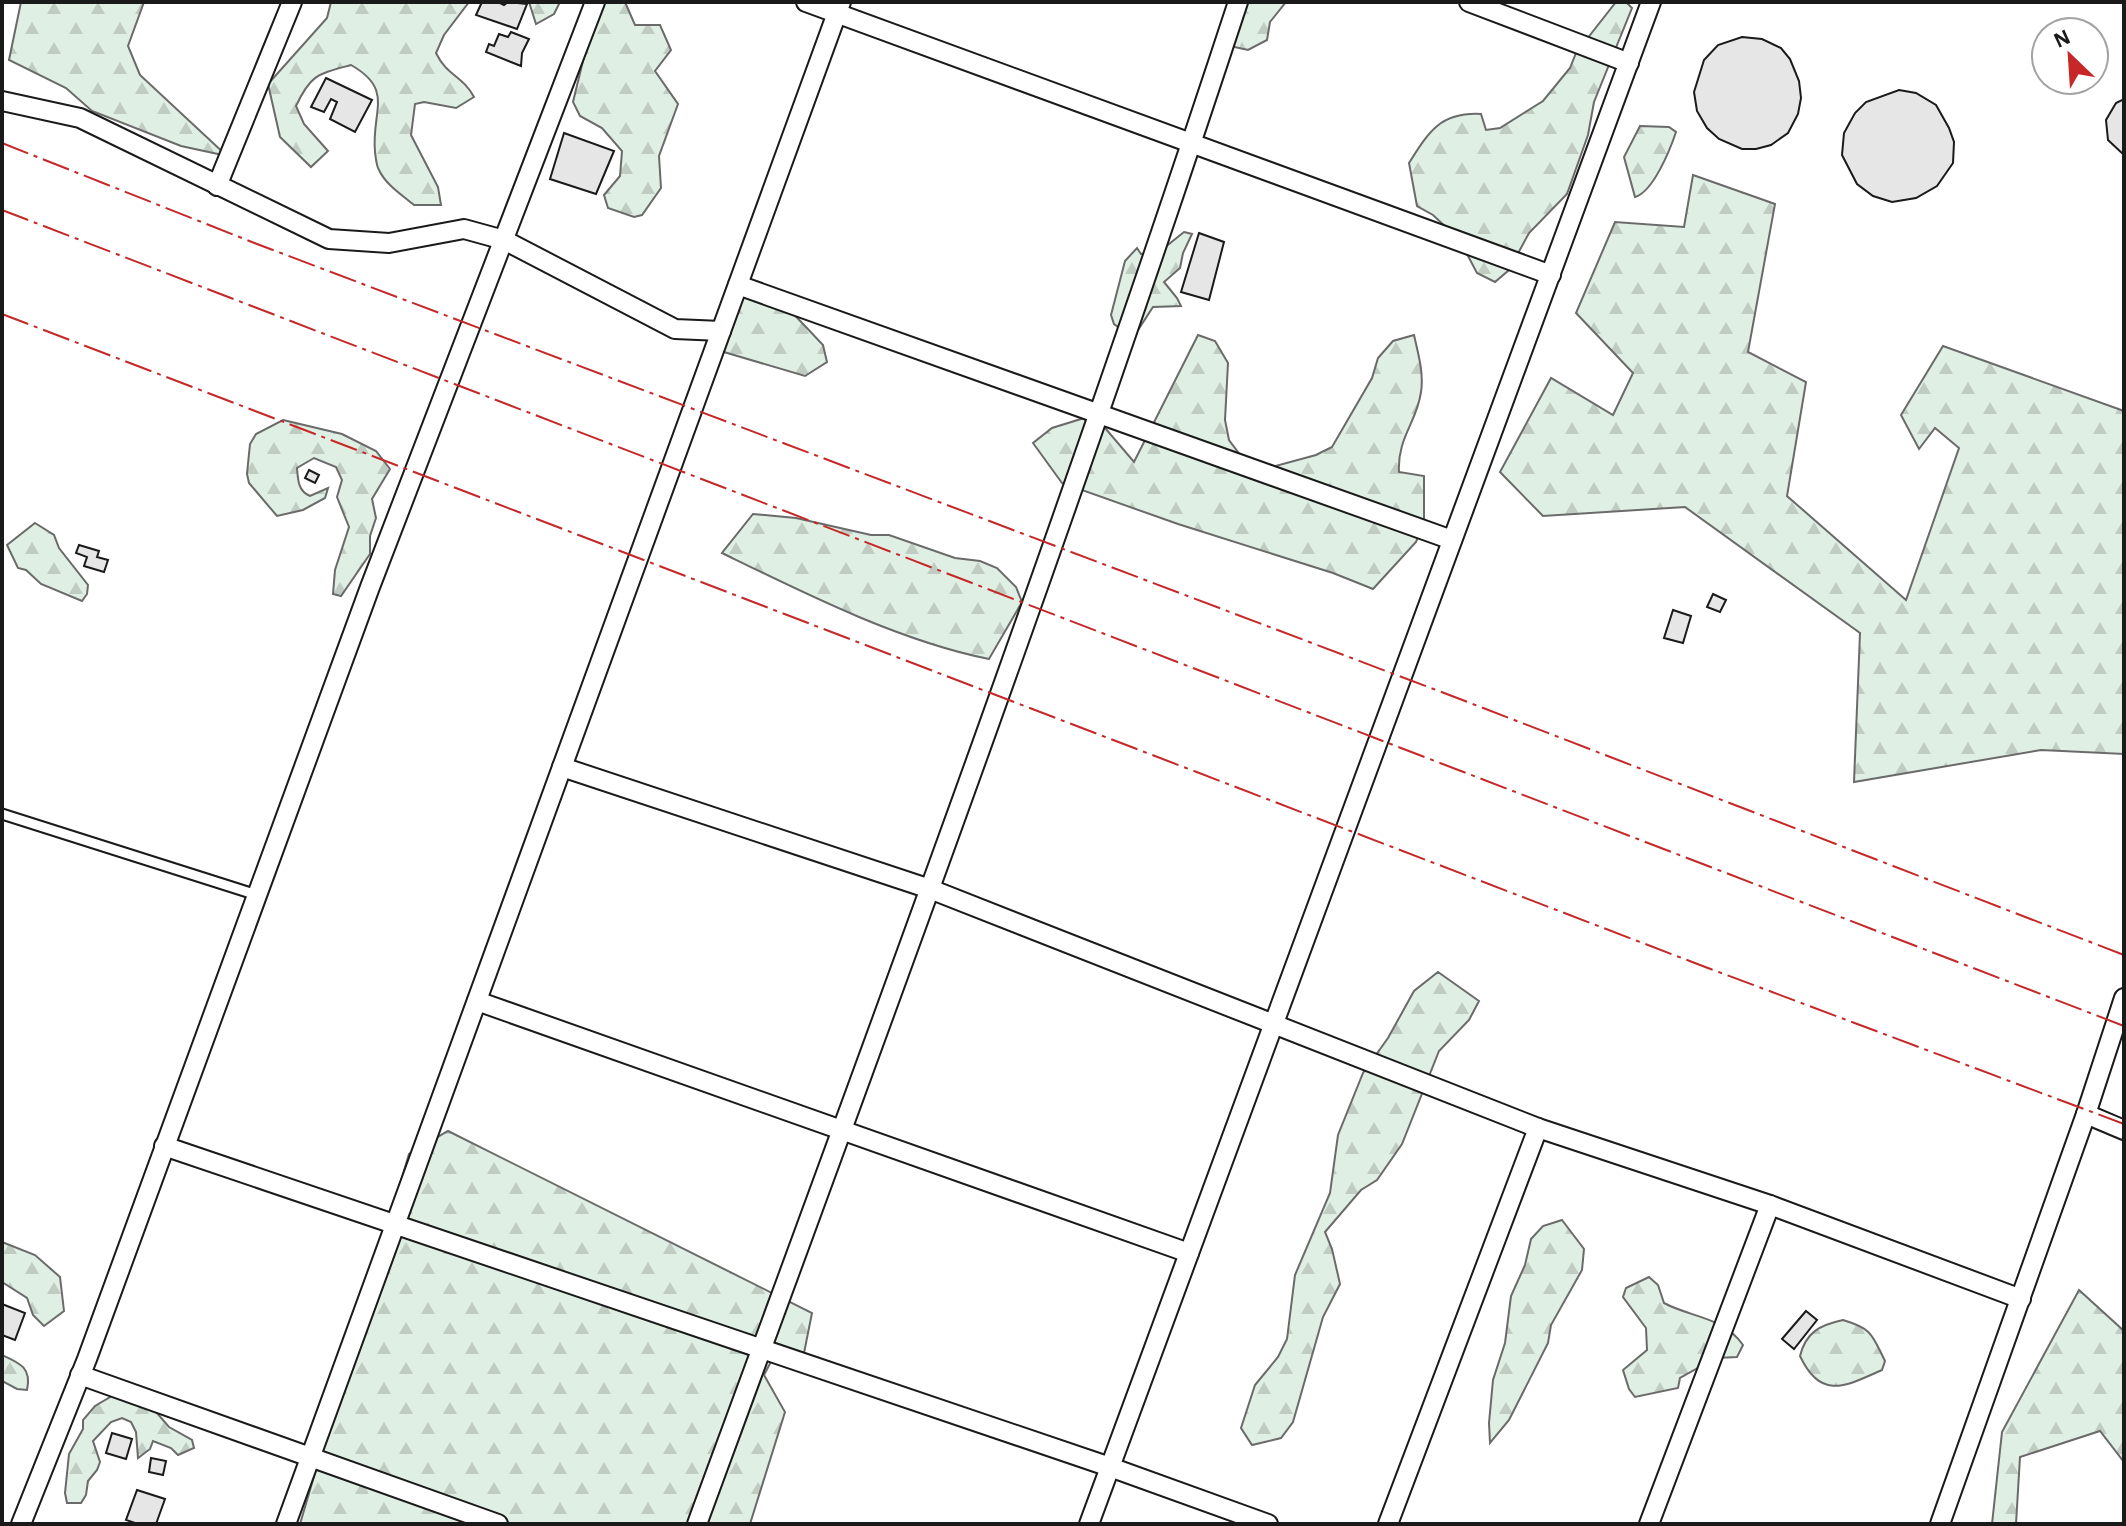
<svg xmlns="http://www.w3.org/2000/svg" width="2126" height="1526" viewBox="0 0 2126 1526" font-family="'Alegreya Sans',sans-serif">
	<defs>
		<pattern id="forest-firs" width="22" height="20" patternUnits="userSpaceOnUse" patternTransform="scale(2)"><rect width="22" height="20" fill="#e0efe3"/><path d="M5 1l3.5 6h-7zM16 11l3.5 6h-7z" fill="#c0ccc2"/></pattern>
	</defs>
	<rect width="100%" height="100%" fill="#fff"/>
	<g fill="url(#forest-firs)" stroke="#6a6a6a" stroke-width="2">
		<polygon points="21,2 144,2 128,46 140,75 227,156 181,146 92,111 66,88 9,60"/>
		<path d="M331,2H469L444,35L436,53C447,76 462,75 474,97L456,108L424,102L415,104L411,135L438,187L441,205H414C402,195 386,185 379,170C376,165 376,158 375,152C371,111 395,90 351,65C318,74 311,74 296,106L304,124L328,151L311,167L280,137L268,84L327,18Z"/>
		<polygon points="529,2 560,2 554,14 536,24"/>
		<polygon points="603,2 625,2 635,25 660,25 671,50 655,71 678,104 659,156 661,188 642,215 634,217 608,208 604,195 620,176 622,151 602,128 580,116 573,102 589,36"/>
		<polygon points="1242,2 1286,2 1270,22 1267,40 1248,50 1230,46"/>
		<path d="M1616,2H1626L1632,8L1594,102L1588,135L1567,194L1529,233L1509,270L1495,282L1477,273L1459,239L1433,215L1417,206L1409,163C1429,131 1441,112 1481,114L1486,130L1500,128L1543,101L1570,68L1576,53Z"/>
		<path d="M1640,126L1669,127L1676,132C1670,150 1653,192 1635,197L1624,157Z"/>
		<polygon points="1693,175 1775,204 1748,352 1806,382 1787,496 1906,600 1959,448 1935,428 1919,449 1901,415 1943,346 2124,411 2124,754 2041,750 1854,782 1860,633 1685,507 1543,516 1500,472 1551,378 1613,415 1633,373 1576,313 1615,222 1684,227"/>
		<polygon points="1184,232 1192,234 1183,253 1180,268 1164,282 1177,298 1181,306 1153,307 1138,330 1131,336 1114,324 1111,315 1125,261 1137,248 1141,254 1159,252"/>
		<polygon points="728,289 786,306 823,345 827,362 805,376 707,347"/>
		<path d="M1198,335L1215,341L1228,363L1225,420L1229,440L1253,472L1316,455L1332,447L1372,378L1378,358L1393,341L1414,335C1418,353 1424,373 1421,392C1417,422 1397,438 1399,472L1424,476V523L1416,542L1373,589L1333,573L1178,524L1062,483L1033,443L1052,428L1094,415L1134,462Z"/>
		<path d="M283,420L342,434L376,451L390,469L372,499L376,518L370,536V554L341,596L333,594L335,570L349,527L337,497L342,480L336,467L314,458L297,468C298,480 298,491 310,496L328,488L325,498L303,510L277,516L249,483L247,474L250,444L256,434Z"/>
		<path d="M753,514L796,518L871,535H889L955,558L980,561L997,568L1016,587L1022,602L989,659C899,641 804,593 722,553Z"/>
		<polygon points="35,523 54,535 59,548 88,585 87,594 82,601 41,584 26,570 18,568 7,545"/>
		<polygon points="1438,972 1479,1001 1469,1020 1439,1051 1402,1144 1377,1180 1361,1190 1325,1232 1332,1249 1340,1284 1323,1317 1293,1422 1281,1438 1252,1445 1241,1428 1255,1385 1278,1357 1287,1339 1295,1275 1330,1193 1338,1135 1363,1073 1388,1038 1414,991"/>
		<polygon points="448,1131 812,1313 804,1353 774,1356 764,1375 785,1412 750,1524 300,1524 409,1154"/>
		<polygon points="1562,1220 1584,1249 1582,1270 1551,1325 1548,1343 1509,1420 1490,1443 1489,1423 1493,1380 1505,1343 1511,1296 1525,1265 1531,1239 1543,1226"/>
		<polygon points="2,1242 35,1255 60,1277 64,1311 44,1326 33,1315 27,1298 2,1282"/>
		<path d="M1649,1277L1658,1285L1664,1303C1692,1318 1722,1316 1743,1345L1737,1357L1716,1358L1680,1378L1678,1388L1635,1397L1629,1389L1623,1370L1647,1350L1646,1328L1623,1297L1626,1288Z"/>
		<polygon points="2079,1290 2124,1331 2124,1462 2100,1431 2020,1457 2016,1524 1992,1524 2002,1432"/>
		<path d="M1843,1320C1873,1329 1872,1335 1885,1361L1882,1370C1846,1386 1821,1401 1800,1356C1806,1332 1820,1325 1843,1320Z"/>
		<path d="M2,1355C20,1363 32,1368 27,1390L17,1389L2,1381Z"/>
		<polygon points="124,1389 157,1413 169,1427 192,1440 194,1448 178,1455 171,1448 153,1441 150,1449 138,1458 136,1432 131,1422 122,1418 111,1422 93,1441 100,1462 97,1470 88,1481 86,1495 81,1503 67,1503 65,1493 69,1454 83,1429 83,1420 95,1406"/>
	</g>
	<g fill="#e6e6e6" stroke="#1a1a1a" stroke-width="2">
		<polygon points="482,2 498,2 504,5 508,2 527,4 517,29 476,15"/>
		<polygon points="511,32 529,39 522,53 521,66 486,52 489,44 494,46 499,34 508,37"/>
		<polygon points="1742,37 1762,39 1781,48 1790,59 1799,81 1801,98 1798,114 1788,133 1771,145 1756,149 1742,149 1719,139 1707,128 1697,111 1694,92 1704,60 1718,45"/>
		<polygon points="326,78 372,100 355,132 330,119 337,102 331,99 324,112 311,107"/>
		<polygon points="1899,90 1916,93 1936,105 1949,128 1954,142 1953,163 1937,186 1916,198 1892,202 1873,196 1857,184 1842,155 1844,133 1855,113 1866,102"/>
		<polygon points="2124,99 2124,155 2108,140 2106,120 2116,103"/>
		<polygon points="564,133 614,151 596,194 550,179"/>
		<polygon points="1199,233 1224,242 1209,300 1181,292"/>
		<polygon points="309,470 319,475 315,483 305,478"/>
		<polygon points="79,545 99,551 97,557 108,560 104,572 84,566 87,557 76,553"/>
		<polygon points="1713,594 1726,600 1720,612 1707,607"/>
		<polygon points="1673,610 1691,616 1683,643 1664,638"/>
		<polygon points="2,1304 25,1313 15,1340 2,1335"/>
		<polygon points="1806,1311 1817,1320 1794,1349 1782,1339"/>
		<polygon points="112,1433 132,1439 126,1459 106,1453"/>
		<polygon points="151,1458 166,1461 163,1475 149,1472"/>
		<polygon points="137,1490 165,1499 156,1524 138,1524 126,1520"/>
	</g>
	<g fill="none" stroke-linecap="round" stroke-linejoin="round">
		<defs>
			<polyline id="lane" points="2,814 257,895"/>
			<g id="street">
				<polyline points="806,2 1551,275"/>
				<polyline points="1469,2 1629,63"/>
				<polyline points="2,101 80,118 329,239 389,243 464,229 504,240 675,329 721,331"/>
				<polyline points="217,186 292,2"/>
				<polyline points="738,285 1452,540"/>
				<polyline points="562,767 930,889 1538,1128 1770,1205 2021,1299"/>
				<polyline points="477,1001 1189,1253"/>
				<polyline points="2086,1114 2124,1130"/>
				<polyline points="164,1146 1110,1467 1268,1524"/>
				<polyline points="80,1375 498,1524"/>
				<polyline points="21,1524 87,1359 370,587 595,2"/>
				<polyline points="286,1524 841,2"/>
				<path d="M697,1524C883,1019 1070,514 1238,2"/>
				<polyline points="1089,1524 1651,2"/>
				<polyline points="1388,1524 1538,1128"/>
				<polyline points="1649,1524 1770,1205"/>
				<polyline points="1940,1524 2086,1114 2124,998"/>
			</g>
		</defs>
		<use href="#lane" stroke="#1a1a1a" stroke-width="13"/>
		<use href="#street" stroke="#1a1a1a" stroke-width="22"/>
		<use href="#lane" stroke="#fff" stroke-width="9"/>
		<use href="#street" stroke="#fff" stroke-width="18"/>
		<g stroke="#c62828" stroke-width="2" stroke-dasharray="28 6 4 6" stroke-linecap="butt">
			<polyline points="2,143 257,244 1452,696 2124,955"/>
			<polyline points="2,210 2124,1026"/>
			<polyline points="2,314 1700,965 2124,1124"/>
		</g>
	</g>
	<rect width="2126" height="1526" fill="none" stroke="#1a1a1a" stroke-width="8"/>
	<g transform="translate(2070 56) rotate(335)"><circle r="38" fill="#ffffff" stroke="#a3a3a3" stroke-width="2"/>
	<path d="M0-6L14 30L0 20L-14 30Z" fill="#c62828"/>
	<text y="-12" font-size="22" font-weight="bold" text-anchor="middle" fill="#1a1a1a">N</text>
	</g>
</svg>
